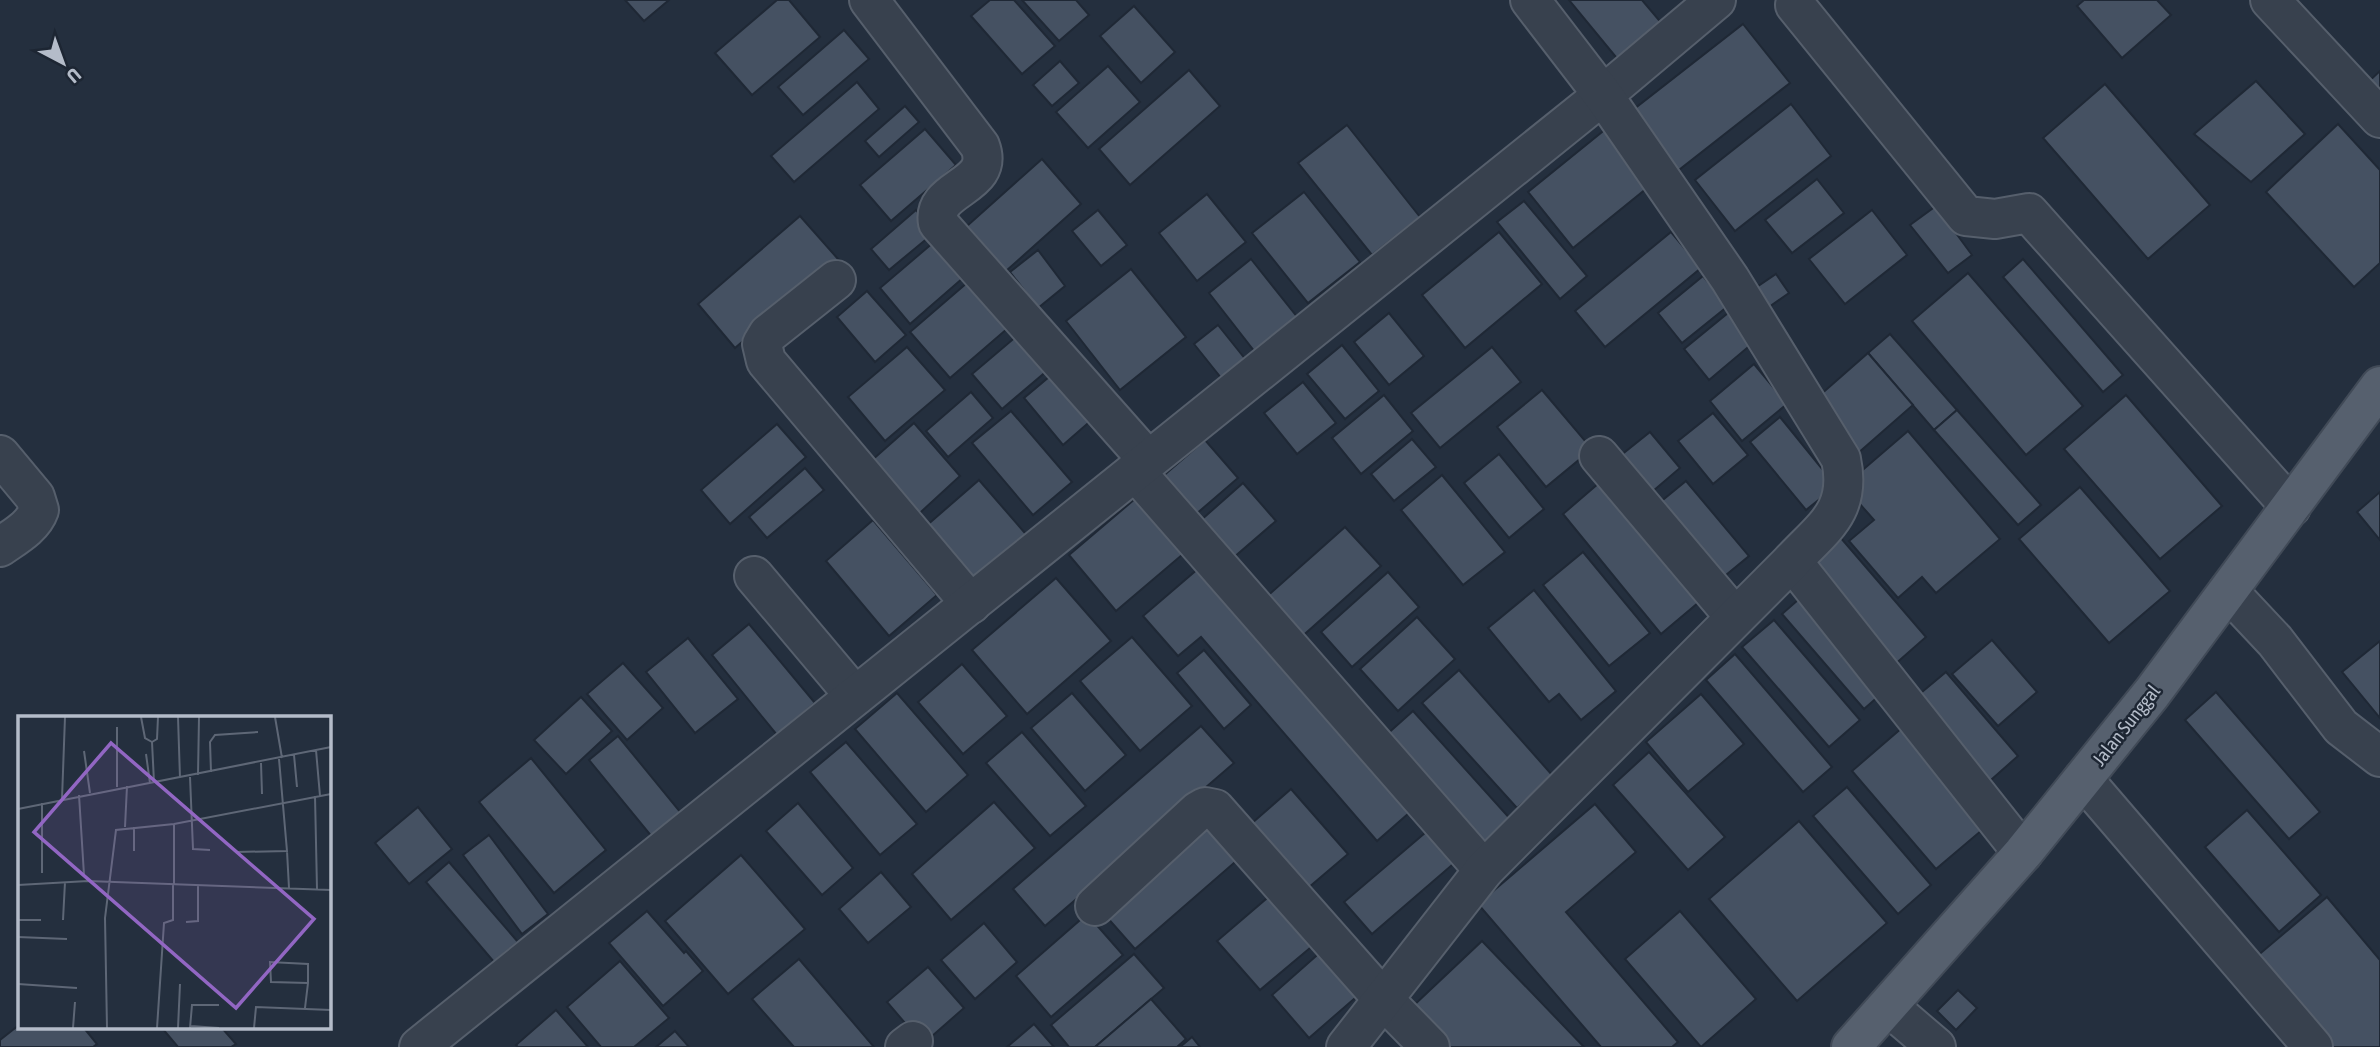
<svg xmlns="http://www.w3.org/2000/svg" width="2380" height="1047" viewBox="0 0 2380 1047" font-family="'Asap Condensed',sans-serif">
	<rect width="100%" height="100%" fill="#242f3e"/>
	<g fill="#455162" stroke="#1f2835" stroke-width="2">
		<polygon points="625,0 669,0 644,21"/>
		<polygon points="777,0 789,0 820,37 752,95 715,53"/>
		<polygon points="990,0 1014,0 1055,46 1022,74 971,16"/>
		<polygon points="1022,0 1076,0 1089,15 1059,41"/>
		<polygon points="1569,0 1642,0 1664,26 1620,62"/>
		<polygon points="2084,0 2157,0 2171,15 2122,58 2077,6"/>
		<polygon points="1134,6 1175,52 1141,83 1100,36"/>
		<polygon points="1743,24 1790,83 1675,173 1629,113"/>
		<polygon points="844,30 869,59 803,115 778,87"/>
		<polygon points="1060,61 1079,83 1052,106 1033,85"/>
		<polygon points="1108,66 1140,102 1088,148 1056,112"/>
		<polygon points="1189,70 1220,106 1130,185 1099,149"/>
		<polygon points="2380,71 2380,103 2364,86"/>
		<polygon points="2256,81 2305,134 2251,182 2194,134"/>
		<polygon points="857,82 879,109 794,182 771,156"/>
		<polygon points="2105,84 2210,205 2148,259 2043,138"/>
		<polygon points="1791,104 1831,156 1735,231 1695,180"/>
		<polygon points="905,106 919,122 879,157 865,141"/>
		<polygon points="2338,124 2380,170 2380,263 2354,287 2266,192"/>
		<polygon points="1347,125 1420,217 1372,255 1298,163"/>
		<polygon points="1607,128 1652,184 1573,248 1528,192"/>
		<polygon points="925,129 956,165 891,221 860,185"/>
		<polygon points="1042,159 1081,204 1006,271 967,226"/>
		<polygon points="1817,179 1844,213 1792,253 1765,220"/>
		<polygon points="1304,192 1360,262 1308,303 1252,233"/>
		<polygon points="1207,194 1246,242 1197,281 1159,233"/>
		<polygon points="1524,201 1587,276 1560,299 1497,222"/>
		<polygon points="1936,206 1972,255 1948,273 1910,225"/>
		<polygon points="916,210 935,232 889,270 871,249"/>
		<polygon points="1098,210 1127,245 1101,266 1072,231"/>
		<polygon points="1872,210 1907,255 1845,304 1809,259"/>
		<polygon points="800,216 838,259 735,348 698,304"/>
		<polygon points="1499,232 1542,284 1465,348 1422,295"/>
		<polygon points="1671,232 1701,268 1605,347 1575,311"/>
		<polygon points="941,236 971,271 910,324 880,288"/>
		<polygon points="1038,250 1065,286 1038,308 1010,272"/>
		<polygon points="1251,259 1298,318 1255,352 1209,293"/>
		<polygon points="2023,259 2123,375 2103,392 2003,277"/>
		<polygon points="1131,269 1186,337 1120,390 1066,321"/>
		<polygon points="1968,273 2083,406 2026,455 1912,321"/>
		<polygon points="1776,274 1789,293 1759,314 1745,295"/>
		<polygon points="975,276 1015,322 950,378 910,332"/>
		<polygon points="1703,276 1728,306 1682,343 1658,313"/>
		<polygon points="867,291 906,335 875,362 837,317"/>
		<polygon points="1389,313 1424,356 1389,385 1354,342"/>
		<polygon points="1728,313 1753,343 1709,380 1684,349"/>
		<polygon points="1218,325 1254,370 1230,389 1194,344"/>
		<polygon points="1025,329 1055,364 1002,409 972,374"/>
		<polygon points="1890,334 1957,410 1934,430 1868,353"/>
		<polygon points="1342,345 1379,391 1345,419 1307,374"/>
		<polygon points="907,347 945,390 885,441 848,397"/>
		<polygon points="1492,347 1521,382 1440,448 1411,413"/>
		<polygon points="1868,353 1913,405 1857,454 1811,403"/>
		<polygon points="1754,364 1787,404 1742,441 1710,401"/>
		<polygon points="1055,372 1094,418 1063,445 1024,398"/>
		<polygon points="1303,382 1336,423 1297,454 1264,413"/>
		<polygon points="1542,390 1592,449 1546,487 1497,427"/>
		<polygon points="971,392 993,418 948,457 926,431"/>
		<polygon points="1384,395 1413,431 1361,474 1332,438"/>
		<polygon points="2126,395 2222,506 2160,559 2064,449"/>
		<polygon points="1957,410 2041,505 2018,525 1934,430"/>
		<polygon points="1011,411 1072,482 1033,515 972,443"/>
		<polygon points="1713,413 1748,455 1713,484 1678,441"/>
		<polygon points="1780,417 1836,486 1806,510 1750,442"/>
		<polygon points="914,423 960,476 910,522 862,469"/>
		<polygon points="777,424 806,457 730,524 701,490"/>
		<polygon points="1908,431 2000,539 1936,593 1922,577 1898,598 1849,541 1874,520 1844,486"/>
		<polygon points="1650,432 1680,468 1646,497 1615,460"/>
		<polygon points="1412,439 1436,467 1394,501 1371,474"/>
		<polygon points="1205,440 1238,478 1195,515 1162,477"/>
		<polygon points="1499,454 1544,509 1509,538 1464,483"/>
		<polygon points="805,468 824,490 767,538 749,517"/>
		<polygon points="1442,475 1505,552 1463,585 1401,510"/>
		<polygon points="1606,477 1705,597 1661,634 1563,514"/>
		<polygon points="979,480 1031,540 970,593 918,533"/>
		<polygon points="1686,481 1749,556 1715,584 1653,508"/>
		<polygon points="1243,483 1276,521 1233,558 1200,521"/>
		<polygon points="2080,487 2170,591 2109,643 2019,539"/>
		<polygon points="2380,492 2380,540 2357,512"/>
		<polygon points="1142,493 1189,549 1116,611 1069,555"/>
		<polygon points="873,520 937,595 889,636 826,561"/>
		<polygon points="1345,527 1381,566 1298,640 1263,600"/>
		<polygon points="1834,530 1926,637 1893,666 1801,559"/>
		<polygon points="1583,552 1650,633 1609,666 1543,585"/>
		<polygon points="1206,562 1417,806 1377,841 1201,637 1178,656 1143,616"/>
		<polygon points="1388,572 1419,607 1352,667 1321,632"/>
		<polygon points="1056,578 1111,641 1027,714 972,650"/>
		<polygon points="1534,590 1616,691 1581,720 1559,694 1549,702 1488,628"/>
		<polygon points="1807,592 1889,687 1864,709 1782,614"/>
		<polygon points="1417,617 1455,659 1398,711 1360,669"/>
		<polygon points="1774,620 1860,720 1829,747 1742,647"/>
		<polygon points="749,624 815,703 777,735 712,655"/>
		<polygon points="1132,637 1192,706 1140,751 1080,681"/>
		<polygon points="688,638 738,699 695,733 646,672"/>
		<polygon points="1992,640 2037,692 1998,726 1952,674"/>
		<polygon points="2380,641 2380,718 2342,672"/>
		<polygon points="1204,650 1251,705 1224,729 1177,673"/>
		<polygon points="1735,654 1832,767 1803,792 1706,680"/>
		<polygon points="623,663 663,708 627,740 587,694"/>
		<polygon points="962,664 1007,716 963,754 918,702"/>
		<polygon points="1459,670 1553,776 1517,808 1422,703"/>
		<polygon points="1946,672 2018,756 1983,787 1910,702"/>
		<polygon points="2216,692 2320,812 2289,839 2185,720"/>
		<polygon points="897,693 968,775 926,812 855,729"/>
		<polygon points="1072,693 1126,755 1085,791 1031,728"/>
		<polygon points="1701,694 1744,744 1688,792 1646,742"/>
		<polygon points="581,697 612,731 566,774 534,740"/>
		<polygon points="1413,711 1513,822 1485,847 1385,736"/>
		<polygon points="1201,726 1234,763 1045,926 1013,889"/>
		<polygon points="1903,727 1988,825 1936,869 1852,771"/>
		<polygon points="1022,732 1086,806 1050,836 986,763"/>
		<polygon points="618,736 686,819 657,843 589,760"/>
		<polygon points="846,742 917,824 880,855 810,772"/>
		<polygon points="1649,752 1725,837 1688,870 1613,785"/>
		<polygon points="531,758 606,850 554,893 479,802"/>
		<polygon points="1847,787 1931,885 1898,914 1813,816"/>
		<polygon points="1291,789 1348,854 1308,888 1251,824"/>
		<polygon points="994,802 1035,848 951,920 912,874"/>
		<polygon points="798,803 853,868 822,895 766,831"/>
		<polygon points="1595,804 1636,852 1566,912 1678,1042 1672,1047 1601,1047 1478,904"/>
		<polygon points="418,807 452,849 409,884 375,843"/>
		<polygon points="2247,810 2321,895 2279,932 2205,847"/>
		<polygon points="1212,821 1242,856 1135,949 1105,915"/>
		<polygon points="1799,821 1887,923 1797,1001 1709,899"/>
		<polygon points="1432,827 1459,859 1372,934 1344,902"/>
		<polygon points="489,835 548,914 522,934 463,855"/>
		<polygon points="741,855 805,929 728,994 665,921"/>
		<polygon points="449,862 518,942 494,962 426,882"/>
		<polygon points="881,872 911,907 868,943 839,909"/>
		<polygon points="1273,893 1316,943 1260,990 1217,941"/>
		<polygon points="2327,897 2380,960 2380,1047 2333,1047 2256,957"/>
		<polygon points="647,911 684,953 686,951 703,971 663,1006 609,943"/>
		<polygon points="1680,911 1756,999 1701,1047 1625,959"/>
		<polygon points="1087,914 1123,955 1051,1017 1016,976"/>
		<polygon points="984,923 1017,962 975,999 941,960"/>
		<polygon points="1482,941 1584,1047 1448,1047 1411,1008"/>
		<polygon points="1324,949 1362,992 1309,1038 1272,995"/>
		<polygon points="1134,954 1164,988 1095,1047 1069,1047 1051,1025"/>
		<polygon points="799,959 874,1047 794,1047 752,999"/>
		<polygon points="620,961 669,1018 634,1047 601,1047 567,1007"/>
		<polygon points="928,967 964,1008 923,1044 887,1002"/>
		<polygon points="1958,990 1977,1008 1956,1030 1937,1011"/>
		<polygon points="1151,999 1186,1039 1177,1047 1095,1047"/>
		<polygon points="556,1010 588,1047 518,1047 516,1045"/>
		<polygon points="1034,1024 1054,1047 1007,1047"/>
		<polygon points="19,1025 19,1028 84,1028 97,1044 93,1047 0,1047 0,1040"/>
		<polygon points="162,1028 222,1028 236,1044 231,1047 178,1047"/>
		<polygon points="675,1031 689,1047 656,1047"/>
		<polygon points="1192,1037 1200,1047 1180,1047"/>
	</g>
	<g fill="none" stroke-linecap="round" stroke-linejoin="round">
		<defs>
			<g id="minor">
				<path d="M869,0L980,146C996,188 931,186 938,223L1148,460"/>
				<polyline points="2270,0 2380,118"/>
				<polyline points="1795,5 1966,216 1995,219 2029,213 2291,507"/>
				<polyline points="836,280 768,334 762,344 766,361 971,604"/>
				<path d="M0,455L35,497L39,510C33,527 14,537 0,547"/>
				<polyline points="1599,456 1735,617"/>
				<polyline points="1135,471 1484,870"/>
				<polyline points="1792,561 2023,853"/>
				<polyline points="754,576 855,696"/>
				<polyline points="2228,591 2275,641 2341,727 2380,757"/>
				<polyline points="2083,779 2313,1047"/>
				<polyline points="1095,906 1198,811 1205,807 1215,809 1383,999 1430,1047"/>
				<polyline points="1888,1006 1936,1047"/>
				<polyline points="419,1047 1603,95 1716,0"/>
				<polyline points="905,1047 913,1041"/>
				<path d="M1346,1047L1484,870L1792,561C1824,527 1852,511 1841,459L1730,279L1603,95L1530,0"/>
			</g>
			<polyline id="major" points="1851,1047 2023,853 2152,693 2380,386"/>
		</defs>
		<use href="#minor" stroke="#565f6c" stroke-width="42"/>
		<use href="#major" stroke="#414a57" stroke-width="42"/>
		<use href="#minor" stroke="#38414e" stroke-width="38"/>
		<use href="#major" stroke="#56606e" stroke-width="38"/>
	</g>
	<g text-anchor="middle" stroke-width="5" stroke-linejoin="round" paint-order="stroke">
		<g font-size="19" fill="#b4bcc9" stroke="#1d2633">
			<text transform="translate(2126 725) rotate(-52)" y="7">Jalan Sunggal</text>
		</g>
	</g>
	<g transform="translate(18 716)">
		<rect width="313" height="313" fill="#242f3e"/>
		<path fill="none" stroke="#5e6776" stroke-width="2" d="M123,1L127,22L134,26L136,66M160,1L162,62M257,1L264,42M134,26L139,23L140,1M298,34L302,80M66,35L72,77M128,38L132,67M276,39L279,71M243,47L244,78M193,56L192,26L197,19L240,16M180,59L181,1M172,61L175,133L192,134M99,71V11M61,79L66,159M297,80L299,173M44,83L47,1M24,87V157M0,93L313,31M156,108V168M107,111L109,70M116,135V111M269,135L271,172M218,136L269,135L261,43M0,169L70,165L313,174M0,204H23M45,204L47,166M168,206L180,205V169M0,221L49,223M0,268L59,272M287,292L290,267V248L252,246L253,266L290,267M173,310L201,312M55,312L57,286M89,312L87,202L98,114L156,108L313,78M139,312L146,207L155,204V168M160,312L162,268M172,312L174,289H201M236,312L238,291L313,294"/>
		<path fill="#9266c3" fill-opacity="0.15" stroke="#9266c3" stroke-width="3.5" d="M93,27L296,203L218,292L16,116Z"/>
		<rect width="313" height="313" fill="none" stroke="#b4bcc9" stroke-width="3.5"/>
	</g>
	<g transform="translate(63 63) rotate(139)" stroke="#1d2633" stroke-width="5" paint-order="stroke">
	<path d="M0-5L12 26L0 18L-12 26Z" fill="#b4bcc9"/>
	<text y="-10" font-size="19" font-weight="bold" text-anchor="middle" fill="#b4bcc9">U</text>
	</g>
</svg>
